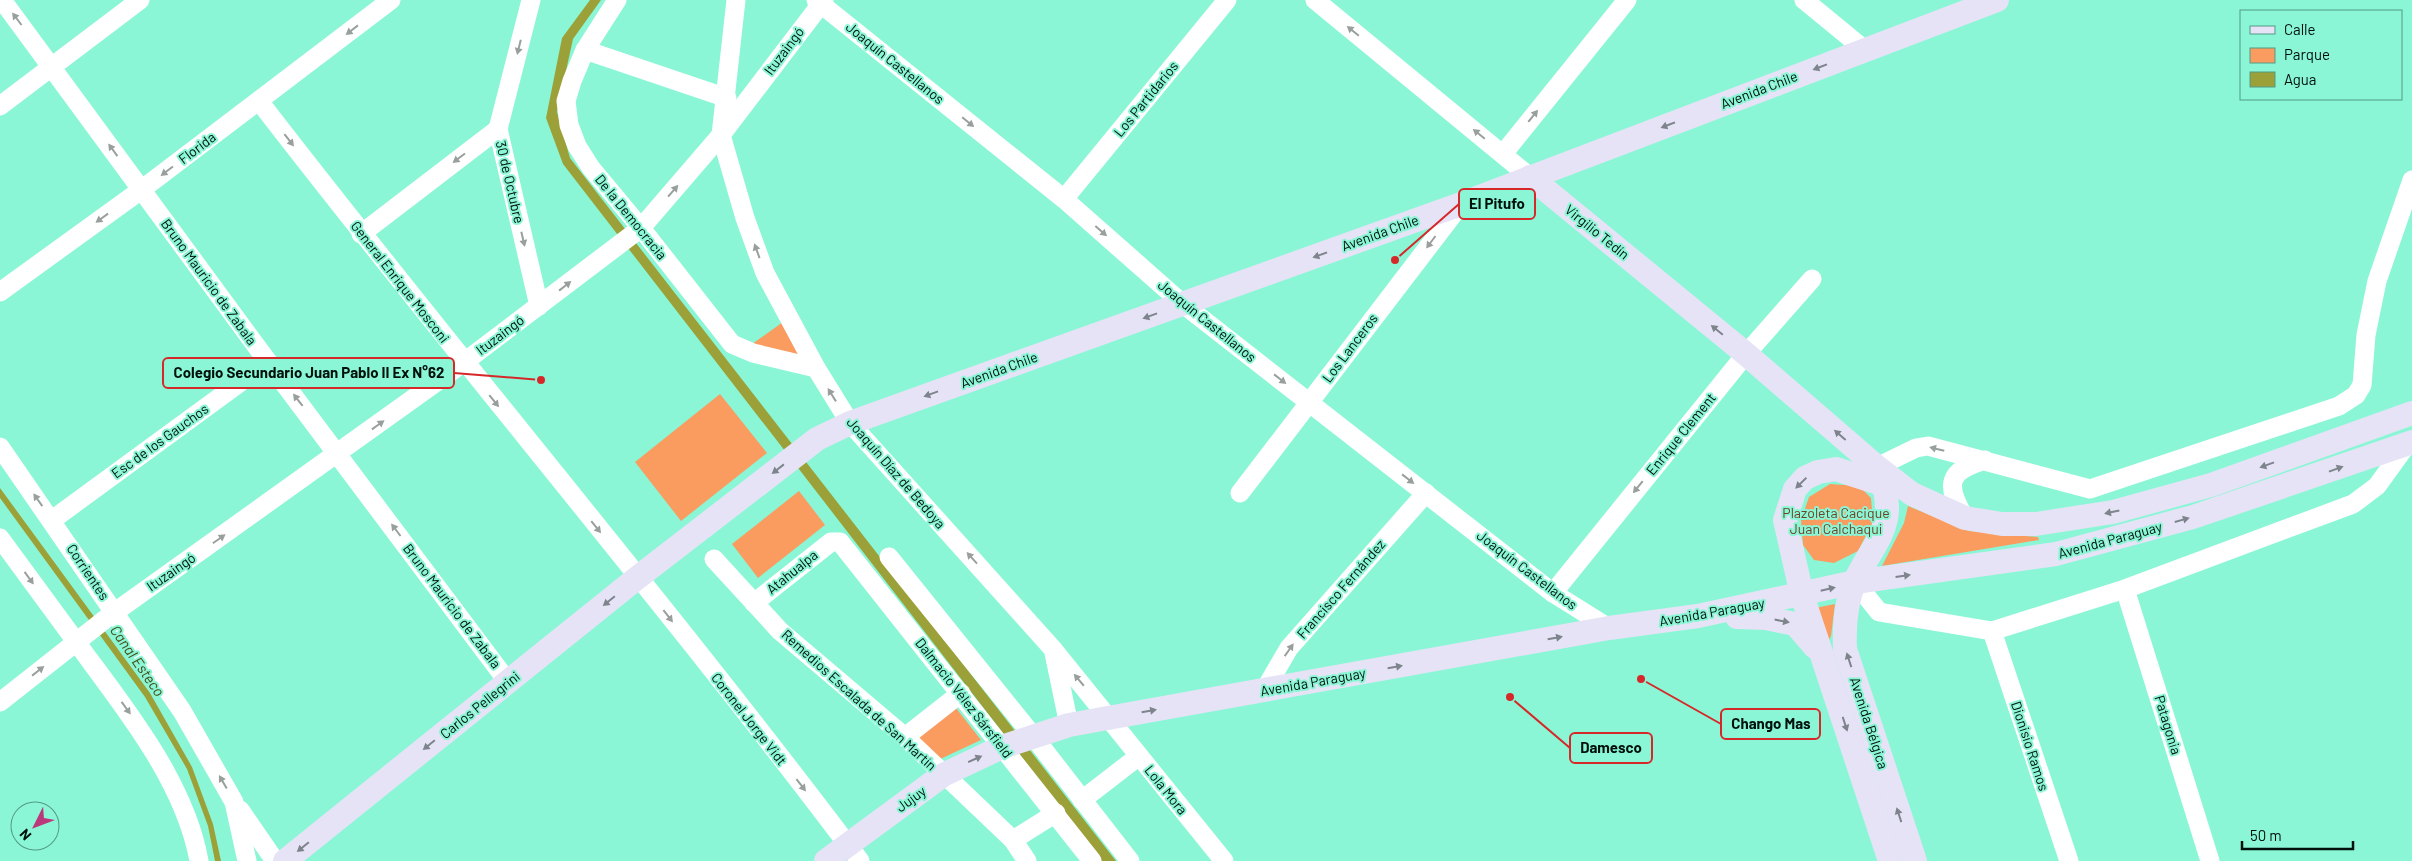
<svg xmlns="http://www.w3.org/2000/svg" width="2412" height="861" viewBox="0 0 2412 861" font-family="Barlow,sans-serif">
	<rect width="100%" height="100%" fill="#8bf6d6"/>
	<g fill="#fa9c5f">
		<polygon points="783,322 807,362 752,344"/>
		<polygon points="720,394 767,453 681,521 635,462"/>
		<polygon points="1830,484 1859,486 1871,498 1873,522 1858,551 1834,563 1814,560 1803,545 1801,520 1809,497"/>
		<polygon points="799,491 825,525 758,578 732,544"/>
		<polygon points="1908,506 1969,531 2038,537 2039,540 1882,566 1904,523"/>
		<polygon points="1835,604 1831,636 1829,640 1815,608"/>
		<polygon points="956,708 981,740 936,761 915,739"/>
	</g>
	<g fill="#9ba138">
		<polygon points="590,0 601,0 573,39 557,112 570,158 1116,861 1102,861 563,164 546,118 562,38"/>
		<polygon points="0,488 150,693 192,767 213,824 221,861 215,861 208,826 187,769 145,697 0,498"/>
	</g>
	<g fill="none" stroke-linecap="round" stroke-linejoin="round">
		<g stroke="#fff" stroke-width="19">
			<polyline points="2,0 268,362 508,682"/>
			<polyline points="531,0 498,129 539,306"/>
			<polyline points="617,0 585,50 572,81 566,101 569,125 577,146 591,168 641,228 732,344 753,353 816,368"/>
			<polyline points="736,0 721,135 745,218 765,273 816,368 850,423 1052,648 1224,861"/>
			<polyline points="816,0 1064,199 1183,304 1553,593 1609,628"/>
			<polyline points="1315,0 1530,177"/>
			<polyline points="1804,0 1865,50"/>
			<polyline points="585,50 727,98"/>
			<path d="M259,101C456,357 666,603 860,861"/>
			<polyline points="0,106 140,0"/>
			<polyline points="1503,154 1627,0"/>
			<polyline points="1064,199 1227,0"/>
			<polyline points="361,234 498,129"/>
			<polyline points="0,292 141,190 391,0"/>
			<polyline points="0,447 182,711 234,802 247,861"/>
			<polyline points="1877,467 1916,448 1928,446 2090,489 2339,406 2356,395 2362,385 2366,335 2377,281 2412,180"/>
			<polyline points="1240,493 1461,204"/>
			<path d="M1965,518C1945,485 1947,471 1985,460"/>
			<polyline points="52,520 268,362"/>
			<path d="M0,538C29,578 59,618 88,658C132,717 186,787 199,861"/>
			<polyline points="889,557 1033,736 1130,861"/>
			<polyline points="714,559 780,631 905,737 1013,840 1027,861"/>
			<polyline points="1855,582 1879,612 1992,631 2125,589 2353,504 2377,486 2408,443"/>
			<polyline points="2125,589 2210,861"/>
			<polyline points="1553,593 1746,354 1812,279"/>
			<polyline points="754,603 831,542 840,542 1092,861"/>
			<polyline points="1992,631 2069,861"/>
			<polyline points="1054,653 1069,725"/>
			<polyline points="1264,691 1289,648 1426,493"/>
			<polyline points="0,702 108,617 463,363 641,228 721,135 824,0"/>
			<polyline points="905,737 961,693"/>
			<polyline points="1082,800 1139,756"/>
			<polyline points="240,810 275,861"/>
			<polyline points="1013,840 1056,813"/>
		</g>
		<g stroke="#e6e3f7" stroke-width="24">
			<polyline points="1530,177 1746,354 1877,467 1912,494 1965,518 2002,524 2036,524 2113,512 2211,485 2412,413"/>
			<path d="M1880,474C1899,525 1876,538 1855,581C1846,601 1844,627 1845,649L1915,861"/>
			<polyline points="1737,617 1766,618 1795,624 1815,647"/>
			<polyline points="285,861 637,578 817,439 850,423 1461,204 1997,0"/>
			<polyline points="826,861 943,775 1002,747 1069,725 1609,628 1698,616 1855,582 2056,554 2193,517 2412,442"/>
			<polyline points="1890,861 1802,595 1785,520 1795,489 1805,478 1818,472 1836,469 1894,488"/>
		</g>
	</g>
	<defs><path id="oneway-solid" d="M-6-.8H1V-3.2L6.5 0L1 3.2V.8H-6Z" transform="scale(1.25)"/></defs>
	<g fill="#999f9d">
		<use href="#oneway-solid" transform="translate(17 19) rotate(-127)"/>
		<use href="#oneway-solid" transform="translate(352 30) rotate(142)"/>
		<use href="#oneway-solid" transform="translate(1353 31) rotate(-141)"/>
		<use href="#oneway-solid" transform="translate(519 47) rotate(104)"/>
		<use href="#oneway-solid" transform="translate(1533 116) rotate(-51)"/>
		<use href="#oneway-solid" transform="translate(968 122) rotate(39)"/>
		<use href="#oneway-solid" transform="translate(1479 134) rotate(-141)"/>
		<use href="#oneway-solid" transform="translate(289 140) rotate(52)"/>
		<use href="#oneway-solid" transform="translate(113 150) rotate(-126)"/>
		<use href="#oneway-solid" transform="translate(459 158) rotate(143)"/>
		<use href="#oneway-solid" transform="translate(167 171) rotate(143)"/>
		<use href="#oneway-solid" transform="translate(673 191) rotate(-49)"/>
		<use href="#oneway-solid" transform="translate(102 218) rotate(144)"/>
		<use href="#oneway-solid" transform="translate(1101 231) rotate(41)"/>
		<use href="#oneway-solid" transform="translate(523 239) rotate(77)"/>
		<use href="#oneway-solid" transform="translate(1431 242) rotate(127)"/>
		<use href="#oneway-solid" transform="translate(757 251) rotate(-110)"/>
		<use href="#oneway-solid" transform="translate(565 286) rotate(-38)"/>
		<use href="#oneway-solid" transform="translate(1280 379) rotate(38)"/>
		<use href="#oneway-solid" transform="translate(832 395) rotate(-122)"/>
		<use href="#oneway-solid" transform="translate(298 400) rotate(-128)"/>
		<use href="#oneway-solid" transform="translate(494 401) rotate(51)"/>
		<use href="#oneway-solid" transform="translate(378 425) rotate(-36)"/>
		<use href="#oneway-solid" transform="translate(1937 449) rotate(-166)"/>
		<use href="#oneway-solid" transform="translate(1408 479) rotate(38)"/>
		<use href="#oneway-solid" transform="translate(1638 487) rotate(129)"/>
		<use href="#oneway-solid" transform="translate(38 500) rotate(-125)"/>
		<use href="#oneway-solid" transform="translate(596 527) rotate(51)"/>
		<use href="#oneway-solid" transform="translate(396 530) rotate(-127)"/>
		<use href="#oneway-solid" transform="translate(219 539) rotate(-35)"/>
		<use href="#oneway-solid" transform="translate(972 558) rotate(-132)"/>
		<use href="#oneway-solid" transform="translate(29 578) rotate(54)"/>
		<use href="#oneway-solid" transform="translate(668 616) rotate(52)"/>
		<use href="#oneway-solid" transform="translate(1289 650) rotate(-55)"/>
		<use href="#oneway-solid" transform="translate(38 671) rotate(-38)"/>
		<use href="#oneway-solid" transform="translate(1079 680) rotate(-130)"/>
		<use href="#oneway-solid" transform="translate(126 708) rotate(54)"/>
		<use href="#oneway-solid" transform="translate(223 782) rotate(-120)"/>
		<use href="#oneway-solid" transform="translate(801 785) rotate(52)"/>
	</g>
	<g fill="#7e848c">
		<use href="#oneway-solid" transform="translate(1820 67) rotate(159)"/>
		<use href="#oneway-solid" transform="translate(1668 125) rotate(159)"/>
		<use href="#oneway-solid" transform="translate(1320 255) rotate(160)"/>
		<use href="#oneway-solid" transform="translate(1150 316) rotate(160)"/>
		<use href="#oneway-solid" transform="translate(1717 330) rotate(-141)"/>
		<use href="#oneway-solid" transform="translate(931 394) rotate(160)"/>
		<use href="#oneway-solid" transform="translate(1840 435) rotate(-139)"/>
		<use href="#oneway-solid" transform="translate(2267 465) rotate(160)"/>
		<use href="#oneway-solid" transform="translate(778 469) rotate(142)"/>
		<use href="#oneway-solid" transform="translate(2336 469) rotate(-20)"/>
		<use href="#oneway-solid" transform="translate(1801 483) rotate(136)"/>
		<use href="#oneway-solid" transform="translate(2112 512) rotate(168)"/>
		<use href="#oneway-solid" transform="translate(2182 520) rotate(-16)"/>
		<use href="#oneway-solid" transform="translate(1903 576) rotate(-8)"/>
		<use href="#oneway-solid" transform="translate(1828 589) rotate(-13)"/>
		<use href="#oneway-solid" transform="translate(609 601) rotate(141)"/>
		<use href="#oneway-solid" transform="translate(1782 621) rotate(11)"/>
		<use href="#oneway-solid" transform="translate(1555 638) rotate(-10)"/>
		<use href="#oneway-solid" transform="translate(1849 660) rotate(-108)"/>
		<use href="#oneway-solid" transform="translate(1395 667) rotate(-10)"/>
		<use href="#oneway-solid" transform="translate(1149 711) rotate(-10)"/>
		<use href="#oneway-solid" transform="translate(1845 724) rotate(72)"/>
		<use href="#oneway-solid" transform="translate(429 745) rotate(141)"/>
		<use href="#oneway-solid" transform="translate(975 759) rotate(-24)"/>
		<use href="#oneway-solid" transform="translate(1899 815) rotate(-108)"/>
		<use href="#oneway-solid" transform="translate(303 847) rotate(141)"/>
	</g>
	<g text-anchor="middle" stroke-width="4" stroke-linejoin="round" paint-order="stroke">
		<g font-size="14" fill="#00100a" stroke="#8bf6d6">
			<text transform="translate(784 51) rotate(-53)" y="5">Ituzaingó</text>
			<text transform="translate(895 63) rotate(39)" y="5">Joaquín Castellanos</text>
			<text transform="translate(1759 90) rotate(-21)" y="5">Avenida Chile</text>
			<text transform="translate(1146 99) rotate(-51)" y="5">Los Partidarios</text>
			<text transform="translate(197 148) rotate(-37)" y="5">Florida</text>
			<text transform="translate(510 182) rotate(77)" y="5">30 de Octubre</text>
			<text transform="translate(631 217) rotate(51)" y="5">De la Democracia</text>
			<text transform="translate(1597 232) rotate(39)" y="5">Virgilio Tedín</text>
			<text transform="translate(1380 233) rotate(-20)" y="5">Avenida Chile</text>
			<text transform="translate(209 282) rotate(54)" y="5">Bruno Mauricio de Zabala</text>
			<text transform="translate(400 282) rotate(52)" y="5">General Enrique Mosconi</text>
			<text transform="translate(1207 321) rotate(39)" y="5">Joaquín Castellanos</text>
			<text transform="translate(500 335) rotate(-37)" y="5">Ituzaingó</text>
			<text transform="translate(1350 348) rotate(-53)" y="5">Los Lanceros</text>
			<text transform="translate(999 370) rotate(-20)" y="5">Avenida Chile</text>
			<text transform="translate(1681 434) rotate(-51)" y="5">Enrique Clement</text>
			<text transform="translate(160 441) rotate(-36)" y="5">Esc de los Gauchos</text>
			<text transform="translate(896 473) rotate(49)" y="5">Joaquín Díaz de Bedoya</text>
			<text transform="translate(2110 540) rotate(-15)" y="5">Avenida Paraguay</text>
			<text transform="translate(1527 570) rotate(37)" y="5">Joaquín Castellanos</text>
			<text transform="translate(88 572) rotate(56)" y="5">Corrientes</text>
			<text transform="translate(171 572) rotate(-35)" y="5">Ituzaingó</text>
			<text transform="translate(792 572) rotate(-39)" y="5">Atahualpa</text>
			<text transform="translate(1341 589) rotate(-49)" y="5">Francisco Fernández</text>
			<text transform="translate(452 606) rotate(53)" y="5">Bruno Mauricio de Zabala</text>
			<text transform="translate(1712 612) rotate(-10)" y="5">Avenida Paraguay</text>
			<text transform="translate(1313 682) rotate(-10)" y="5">Avenida Paraguay</text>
			<text transform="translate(964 698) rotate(52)" y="5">Dalmacio Vélez Sársfield</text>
			<text transform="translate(859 700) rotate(42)" y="5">Remedios Escalada de San Martín</text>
			<text transform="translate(480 705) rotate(-39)" y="5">Carlos Pellegrini</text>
			<text transform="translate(749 719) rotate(52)" y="5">Coronel Jorge Vidt</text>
			<text transform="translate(1869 723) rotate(72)" y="5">Avenida Bélgica</text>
			<text transform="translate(2168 725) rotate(73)" y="5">Patagonia</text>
			<text transform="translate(2030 746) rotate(72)" y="5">Dionisio Ramos</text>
			<text transform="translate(1166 790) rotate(51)" y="5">Lola Mora</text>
			<text transform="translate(911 799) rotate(-36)" y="5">Jujuy</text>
		</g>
		<g font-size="14" fill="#6e4124" stroke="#8bf6d6">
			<text x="1836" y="518">Plazoleta Cacique<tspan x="1836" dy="16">Juan Calchaqui</tspan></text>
		</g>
		<g font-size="15" font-style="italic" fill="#464912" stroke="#8bf6d6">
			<text transform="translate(137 661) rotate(55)" y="5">Canal Esteco</text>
		</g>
	</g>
	<path fill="none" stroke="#d62828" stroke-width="2" d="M1395 260L1459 204M541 380L454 373M1641 679L1721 724M1510 697L1570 748"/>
	<g fill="#d62828" stroke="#8bf6d6" stroke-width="2">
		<circle cx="1395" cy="260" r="5"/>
		<circle cx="541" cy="380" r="5"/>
		<circle cx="1641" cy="679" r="5"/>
		<circle cx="1510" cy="697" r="5"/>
	</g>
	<g fill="#8bf6d6" stroke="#d62828" stroke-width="2">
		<rect x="1459" y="189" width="76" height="30" rx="5"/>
		<rect x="163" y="358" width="291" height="30" rx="5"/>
		<rect x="1721" y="709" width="99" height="30" rx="5"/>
		<rect x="1570" y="733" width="82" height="30" rx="5"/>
	</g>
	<g font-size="15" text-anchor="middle" font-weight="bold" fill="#00100a">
		<text x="1497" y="209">El Pitufo</text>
		<text x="309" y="378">Colegio Secundario Juan Pablo II Ex N°62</text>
		<text x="1771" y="729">Chango Mas</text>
		<text x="1611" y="753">Damesco</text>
	</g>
	<rect x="2240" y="10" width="162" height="90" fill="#8bf6d6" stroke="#539a84"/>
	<rect x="2250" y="26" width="25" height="8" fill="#e6e3f7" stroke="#539a84"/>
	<text x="2284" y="35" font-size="15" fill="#00100a">Calle</text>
	<rect x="2250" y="48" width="25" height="15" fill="#fa9c5f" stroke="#539a84"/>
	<text x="2284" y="60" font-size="15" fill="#00100a">Parque</text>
	<rect x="2250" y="72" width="25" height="15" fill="#9ba138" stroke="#539a84"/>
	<text x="2284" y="85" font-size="15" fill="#00100a">Agua</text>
	<g transform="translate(35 826) rotate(228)"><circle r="24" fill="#8bf6d6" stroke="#539a84"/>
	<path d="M0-4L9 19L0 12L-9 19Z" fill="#bc387d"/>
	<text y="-8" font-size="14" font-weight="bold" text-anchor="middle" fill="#00100a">N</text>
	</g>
	<path d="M2242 841v8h111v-8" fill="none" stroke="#00100a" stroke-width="2.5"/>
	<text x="2250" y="841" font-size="15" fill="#00100a" stroke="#8bf6d6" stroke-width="4" paint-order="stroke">50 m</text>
</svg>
